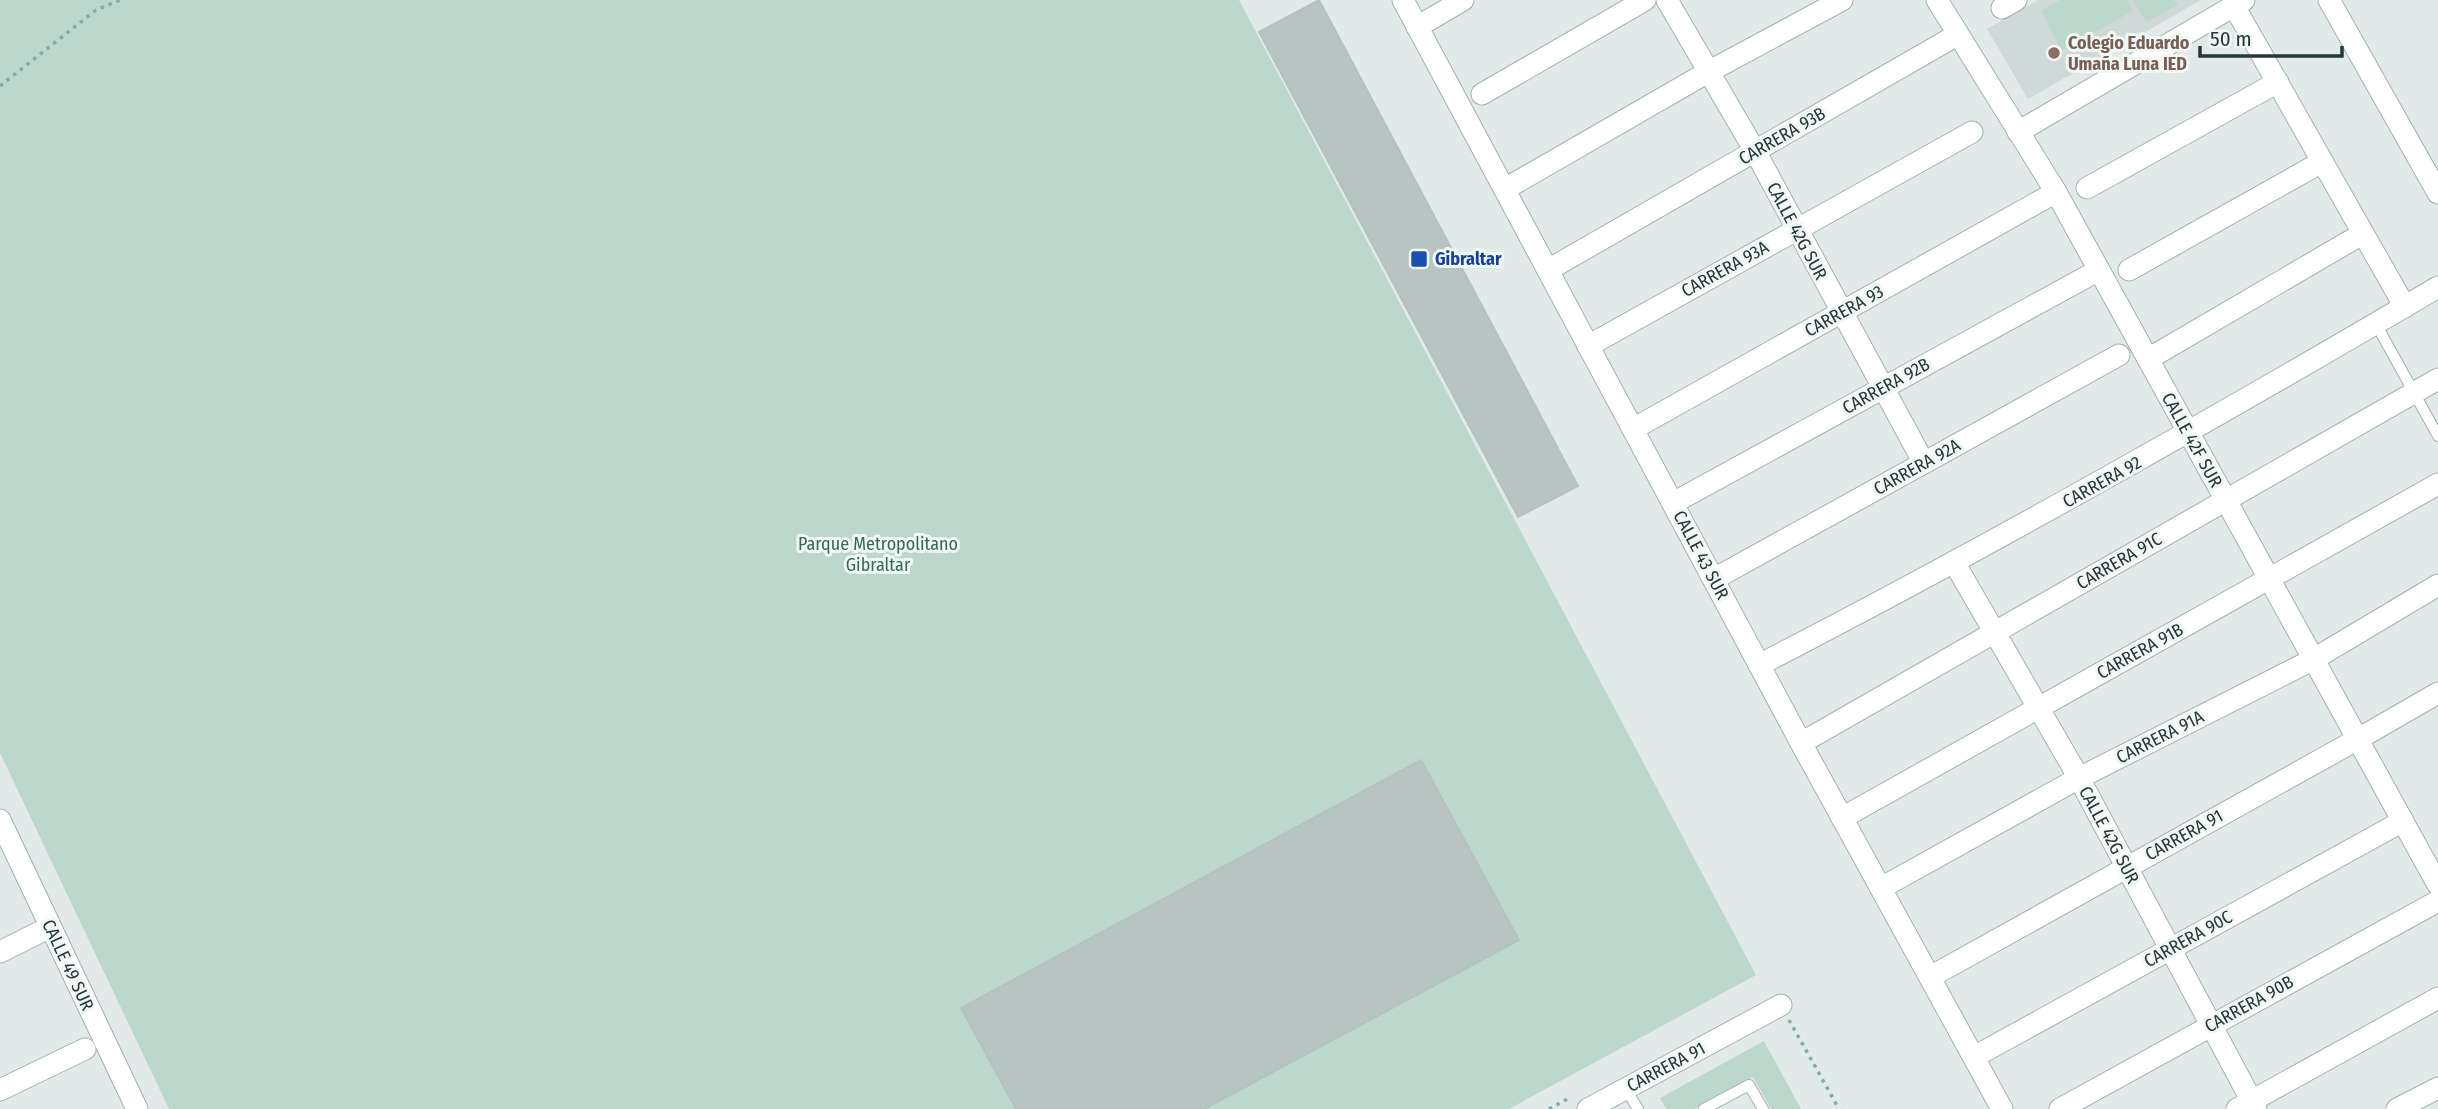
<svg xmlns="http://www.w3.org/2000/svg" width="2438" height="1109" viewBox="0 0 2438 1109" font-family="'Fira Sans Condensed',sans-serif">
	<rect width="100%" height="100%" fill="#e1eae8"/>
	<polygon fill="#cfd9d7" points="2038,0 2201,0 2028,99 1987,29"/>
	<g fill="#bcd8cc">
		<polygon points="0,0 1239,0 1756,975 1509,1109 169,1109 0,753"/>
		<polygon points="2060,0 2127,0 2133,11 2062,50 2041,10"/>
		<polygon points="2133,0 2175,0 2178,5 2146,22"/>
		<polygon points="1764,1041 1801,1109 1771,1109 1753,1077 1694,1109 1666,1109 1660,1098"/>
	</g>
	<g fill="#b7c4c2" stroke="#b4c2c0" stroke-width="2">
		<polygon points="1319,0 1578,486 1518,517 1259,32"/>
		<polygon points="1421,760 1519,940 1204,1109 1016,1109 961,1008"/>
	</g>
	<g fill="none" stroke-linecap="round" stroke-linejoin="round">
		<defs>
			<g id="lane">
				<polyline points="2376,324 2438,436"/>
				<polyline points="1626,1089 1638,1109"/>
				<polyline points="1704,1109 1749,1085 1763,1109"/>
			</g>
			<g id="street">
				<polyline points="1403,0 1801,743 2002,1109"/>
				<polyline points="1667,0 1755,151 1924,463"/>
				<polyline points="2329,0 2438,193"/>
				<polyline points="2234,6 2405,307"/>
				<polyline points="2002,8 2016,0"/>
				<polyline points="1417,27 1463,0"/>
				<polyline points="1482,94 1645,0"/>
				<polyline points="2018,132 2244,0"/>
				<polyline points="2087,188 2278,82"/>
				<polyline points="1505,189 1708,72 1842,0"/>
				<polyline points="1548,270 1957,35"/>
				<polyline points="2129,270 2320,163"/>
				<polyline points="1588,346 1972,132"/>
				<polyline points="2148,359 2362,234"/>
				<polyline points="1633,429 2056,192"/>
				<polyline points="1673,503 2099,270"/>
				<polyline points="1955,564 2079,778 2256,1109"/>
				<polyline points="1714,579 2119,355"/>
				<path d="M1759,665C1990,546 2214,419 2438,287"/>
				<polyline points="1801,743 2438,379"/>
				<polyline points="1842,818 2438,484"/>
				<polyline points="1881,888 2079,778 2314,659 2438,585"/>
				<polyline points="0,952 50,927"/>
				<polyline points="1930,977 2358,739"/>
				<polyline points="1974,1057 2403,821"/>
				<polyline points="0,1090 85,1049"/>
				<polyline points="1588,1109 1781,1005"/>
				<polyline points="2060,1109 2438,901"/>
				<polyline points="2237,1109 2438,998"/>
				<polyline points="2397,1109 2438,1088"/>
			</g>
			<g id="secondary">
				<polyline points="1937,0 2056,192 2438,885"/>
				<polyline points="2358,739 2438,693"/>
				<polyline points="0,820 137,1109"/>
			</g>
		</defs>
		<use href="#lane" stroke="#a4b1b0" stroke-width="12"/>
		<use href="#street" stroke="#a4b1b0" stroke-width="23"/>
		<use href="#secondary" stroke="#9eb1af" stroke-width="23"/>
		<g stroke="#85aaa8" stroke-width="3.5" stroke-dasharray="3.5 5" stroke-linecap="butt">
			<polyline points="0,86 96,10 120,0"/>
			<polyline points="1789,1020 1839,1109"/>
			<polyline points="1549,1109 1571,1097"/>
		</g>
		<use href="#lane" stroke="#fff" stroke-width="10"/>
		<use href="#street" stroke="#fff" stroke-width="21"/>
		<use href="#secondary" stroke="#fff" stroke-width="21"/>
	</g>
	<circle fill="#8d6e63" stroke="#f1f7f5" stroke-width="2.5" cx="2054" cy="53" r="7"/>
	<rect fill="#1a4fb4" stroke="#f1f7f5" stroke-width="2.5" x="1410" y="250" width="18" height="18" rx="3.5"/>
	<g text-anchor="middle" stroke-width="6" stroke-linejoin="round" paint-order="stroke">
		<g font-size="18" font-weight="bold" fill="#785e54" stroke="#f1f7f5" text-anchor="start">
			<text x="2068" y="49">Colegio Eduardo<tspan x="2068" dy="21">Umaña Luna IED</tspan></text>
		</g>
		<g font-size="18" fill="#233838" stroke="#f1f7f5">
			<text transform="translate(1782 136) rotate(-30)" y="6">CARRERA 93B</text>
			<text transform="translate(1797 231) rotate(62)" y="6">CALLE 42G SUR</text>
			<text transform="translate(1725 269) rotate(-29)" y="6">CARRERA 93A</text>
			<text transform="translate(1844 311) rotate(-29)" y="6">CARRERA 93</text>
			<text transform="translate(1886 386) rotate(-29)" y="6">CARRERA 92B</text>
			<text transform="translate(2192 440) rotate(61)" y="6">CALLE 42F SUR</text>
			<text transform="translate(1917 467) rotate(-29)" y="6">CARRERA 92A</text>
			<text transform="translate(2102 482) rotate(-29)" y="6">CARRERA 92</text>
			<text transform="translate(1701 555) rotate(62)" y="6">CALLE 43 SUR</text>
			<text transform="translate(2119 561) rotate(-30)" y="6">CARRERA 91C</text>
			<text transform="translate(2140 651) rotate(-29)" y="6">CARRERA 91B</text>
			<text transform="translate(2160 737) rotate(-27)" y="6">CARRERA 91A</text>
			<text transform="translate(2109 835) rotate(62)" y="6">CALLE 42G SUR</text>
			<text transform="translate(2184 835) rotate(-29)" y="6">CARRERA 91</text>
			<text transform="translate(2188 939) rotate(-29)" y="6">CARRERA 90C</text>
			<text transform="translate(68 965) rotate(65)" y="6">CALLE 49 SUR</text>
			<text transform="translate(2249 1004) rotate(-29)" y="6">CARRERA 90B</text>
			<text transform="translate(1666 1067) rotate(-28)" y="6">CARRERA 91</text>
		</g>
		<g font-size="18" font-weight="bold" fill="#164399" stroke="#f1f7f5" text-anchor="start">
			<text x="1435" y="265">Gibraltar</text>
		</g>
		<g font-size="18" fill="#336a57" stroke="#f1f7f5">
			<text x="878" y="550">Parque Metropolitano<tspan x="878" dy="21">Gibraltar</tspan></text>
		</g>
	</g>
	<path d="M2200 46v10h142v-10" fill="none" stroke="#233838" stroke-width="3.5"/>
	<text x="2210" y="46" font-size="21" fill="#233838" stroke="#f1f7f5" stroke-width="5" paint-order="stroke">50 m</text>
</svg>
